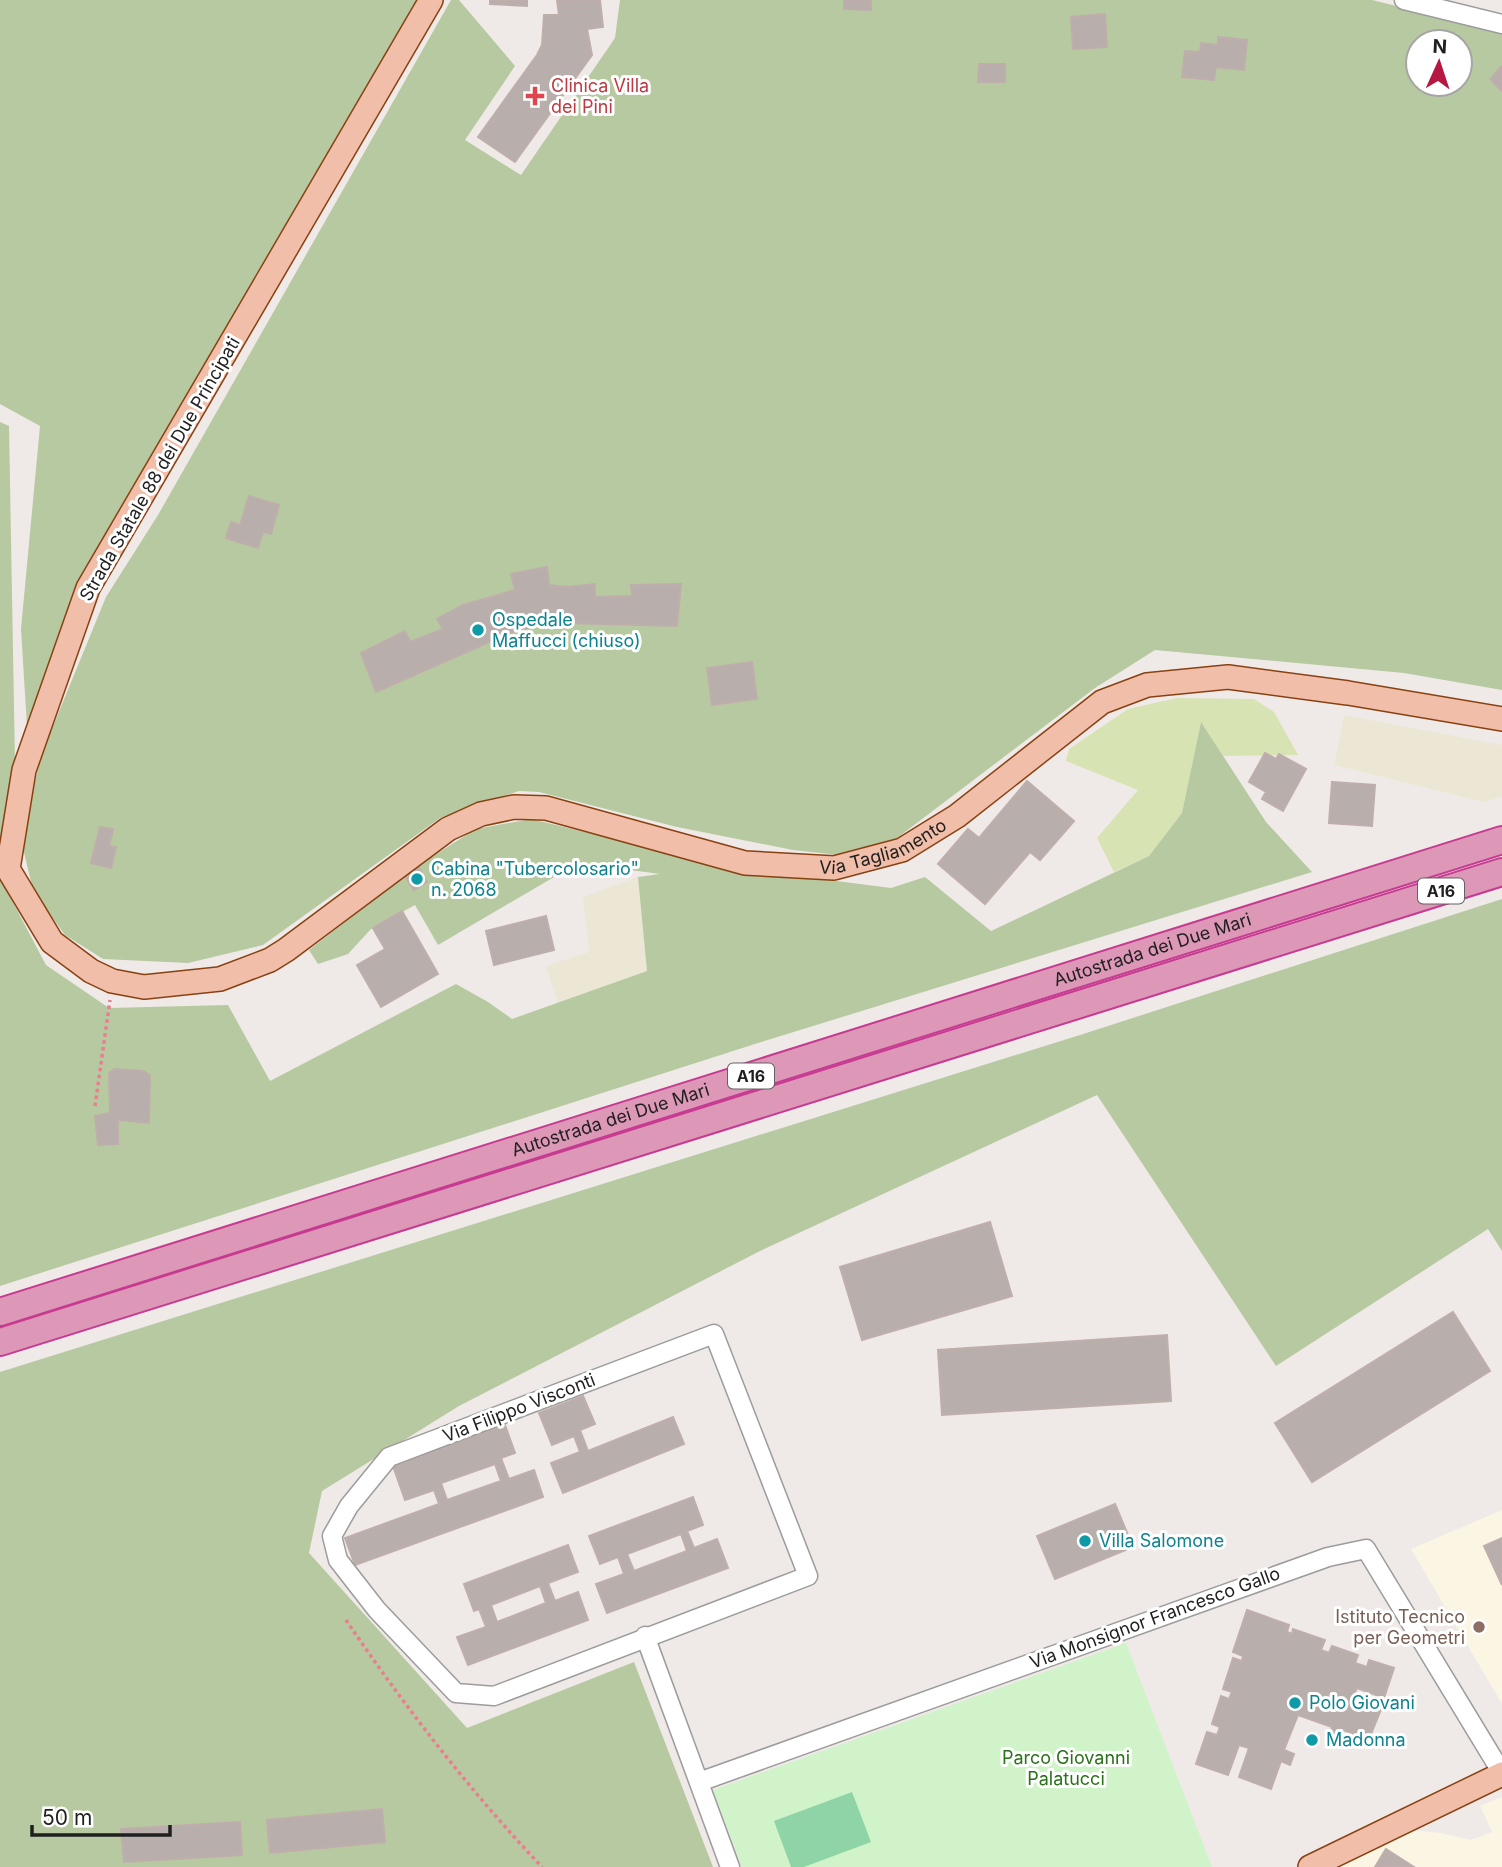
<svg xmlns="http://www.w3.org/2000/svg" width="1502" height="1867" viewBox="0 0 1502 1867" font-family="Inter,sans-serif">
	<rect width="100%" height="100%" fill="#efeae7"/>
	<g fill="#fbf5e3">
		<polygon points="1502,1510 1502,1704 1411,1549"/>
		<polygon points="1502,1797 1502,1867 1339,1867 1411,1830 1441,1833 1471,1840 1492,1832 1480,1806"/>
	</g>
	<g fill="#ebe7d4">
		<polygon points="1344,715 1502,745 1502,796 1484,802 1334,765"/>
		<polygon points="638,877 648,971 558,1003 546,966 589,952 583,897"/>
	</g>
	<polygon fill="#d7e3b3" points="1177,698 1254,699 1274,712 1298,755 1223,756 1201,722 1182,813 1149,856 1114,872 1097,838 1138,790 1066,761 1069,749 1128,709"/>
	<g fill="#b7c9a0" fill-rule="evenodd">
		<polygon points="0,0 418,0 73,604 28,743 21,629 40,426 0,404"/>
		<path d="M451,0H459L515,66L465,140L521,175L615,38L620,0H1372L1502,32V690L1404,673L1155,650L1095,688L897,838L839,855L793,850L677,827L539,792L519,791L440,818L263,945L188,963L103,959L65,935L33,891L21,839L42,753L106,597L158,515ZM1418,42H1460V84H1418Z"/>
		<polygon points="0,422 9,426 15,763 0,864"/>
		<polygon points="1201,722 1266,822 1312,872 758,1043 0,1286 0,878 46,965 109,1008 228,1005 270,1081 456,984 488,1002 512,1019 647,971 638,877 660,874 578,863 438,945 415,905 371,929 348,954 318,964 309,950 425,861 476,829 531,819 692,858 704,864 891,888 925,877 991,931 1149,856 1182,813"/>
		<polygon points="1502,899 1502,1251 1488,1229 1276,1366 1097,1095 760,1251 459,1406 322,1491 309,1553 467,1728 634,1662 713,1867 0,1867 0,1372 1080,1035"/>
	</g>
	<polygon fill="#d1f3c9" points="1126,1643 1212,1867 742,1867 713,1790"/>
	<polygon fill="#8ed4a6" points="852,1792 871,1842 804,1867 791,1867 774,1821"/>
	<g fill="#b8afad" stroke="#bfaeab" stroke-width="2" fill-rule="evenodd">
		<polygon points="490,0 527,0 527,6 490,4"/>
		<polygon points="557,0 600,0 603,27 587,29 592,55 515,162 478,137 537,55 542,45 544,15 559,15"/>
		<polygon points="844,0 871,0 871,10 844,9"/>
		<polygon points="1105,14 1107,47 1073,49 1071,17"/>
		<polygon points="1218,37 1247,40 1244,70 1216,67 1214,80 1182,77 1185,51 1200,52 1201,43 1218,45"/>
		<polygon points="979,64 1005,64 1005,82 978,82"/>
		<polygon points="1502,66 1502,91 1490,79"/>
		<polygon points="249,496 279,505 271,534 263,532 258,548 226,538 231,522 240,525"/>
		<polygon points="547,567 549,585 567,587 595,584 595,597 632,596 631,585 681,584 677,626 565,623 519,629 376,692 361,653 405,631 410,642 443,629 437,619 463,605 515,590 511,574"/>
		<polygon points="752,662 757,699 712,705 707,668"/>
		<polygon points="1265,753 1276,759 1279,754 1306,769 1283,811 1262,799 1266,792 1249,782"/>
		<polygon points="1027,781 1074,821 1040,860 1030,852 985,904 938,864 968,829 979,838"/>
		<polygon points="1332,782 1375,785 1372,826 1329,823"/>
		<polygon points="100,827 113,829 109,846 116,847 111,868 91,863"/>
		<polygon points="419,868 427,882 414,890 406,877"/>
		<polygon points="402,911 438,974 381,1007 357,965 385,949 373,928"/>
		<polygon points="546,916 554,950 494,965 486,931"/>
		<polygon points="115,1069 143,1071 150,1075 149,1123 118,1120 118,1144 98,1145 95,1116 110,1113 109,1073"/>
		<polygon points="990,1222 1012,1296 862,1340 840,1267"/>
		<polygon points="1453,1312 1490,1371 1312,1482 1275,1423"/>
		<polygon points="1167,1335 1171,1401 942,1415 938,1350"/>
		<polygon points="583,1396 595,1424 580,1430 588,1451 673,1417 684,1444 563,1493 551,1463 580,1452 574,1436 552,1445 539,1413"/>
		<path d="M505,1425L515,1453L501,1458L509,1479L534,1470L543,1497L355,1565L345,1538L439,1504L434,1490L405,1500L393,1466ZM495,1464L501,1481L447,1500L441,1483Z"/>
		<path d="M693,1497L703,1525L687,1531L694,1548L717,1539L728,1568L607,1613L596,1584L624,1574L618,1557L600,1564L589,1536ZM681,1534L687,1551L634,1571L627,1554Z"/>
		<polygon points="1115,1504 1133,1547 1055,1579 1037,1536"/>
		<polygon points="1502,1538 1502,1585 1484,1546"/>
		<path d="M568,1545L578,1572L548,1583L555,1601L578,1592L588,1620L468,1665L457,1637L486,1627L479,1609L474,1611L464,1584ZM540,1586L546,1603L497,1622L491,1605Z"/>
		<polygon points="1247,1610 1289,1625 1287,1632 1292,1634 1293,1629 1325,1640 1321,1650 1329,1653 1332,1646 1358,1655 1355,1663 1367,1667 1369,1660 1394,1668 1384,1698 1357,1688 1354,1696 1382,1707 1369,1739 1343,1730 1338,1741 1328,1738 1332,1727 1298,1715 1284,1750 1294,1754 1290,1765 1281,1761 1271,1789 1239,1777 1249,1748 1239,1745 1228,1775 1196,1764 1207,1732 1217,1735 1220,1727 1212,1724 1221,1696 1229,1699 1232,1692 1223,1689 1233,1658 1242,1661 1243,1656 1233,1652"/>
		<polygon points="382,1809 385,1842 270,1853 267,1820"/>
		<polygon points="240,1822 242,1855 124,1862 121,1829"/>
		<polygon points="1386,1849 1414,1867 1375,1867"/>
	</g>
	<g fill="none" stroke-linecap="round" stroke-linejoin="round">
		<defs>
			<g id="minor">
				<polyline points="1404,0 1502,24"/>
				<polygon points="714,1334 808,1576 494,1696 456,1693 377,1610 338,1560 332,1536 349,1506 389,1457"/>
				<polyline points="645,1636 730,1867"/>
				<polyline points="699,1782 1328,1557 1366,1549 1502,1773"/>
			</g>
			<g id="major">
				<path id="s1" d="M431,0L88,588L24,770L8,869L52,942L91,971L112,981L144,987L220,979L270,960L286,950L448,829L481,814L514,807L546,808L745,863L834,868L902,850L957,816L1102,702L1147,685L1228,677L1348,693L1502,719"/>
				<polyline points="1310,1867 1502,1774"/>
			</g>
			<g id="highway">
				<path id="s2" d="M0,1312L1502,840"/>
				<polyline points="0,1342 1502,872"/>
			</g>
		</defs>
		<use href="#minor" stroke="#9c9c9c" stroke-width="21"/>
		<use href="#major" stroke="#894112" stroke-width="26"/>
		<use href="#highway" stroke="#c73a91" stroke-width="30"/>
		<g stroke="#ea7d8f" stroke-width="3.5" stroke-dasharray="3.5 3.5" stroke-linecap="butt">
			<polyline points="95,1106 110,1000"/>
			<path d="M346,1620C405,1707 470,1791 542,1867"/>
		</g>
		<use href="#minor" stroke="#fff" stroke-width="18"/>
		<use href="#major" stroke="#f1bea9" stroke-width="23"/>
		<use href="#highway" stroke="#dd97b7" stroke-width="26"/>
	</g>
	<path fill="#e0444e" stroke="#fff" stroke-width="2.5" d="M531.5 85.5h7v7h7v7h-7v7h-7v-7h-7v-7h7z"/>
	<g fill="#0f9aa8" stroke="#fff" stroke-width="2.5">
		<circle cx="478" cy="630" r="7"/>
		<circle cx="417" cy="879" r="7"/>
		<circle cx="1085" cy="1541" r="7"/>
		<circle cx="1295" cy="1703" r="7"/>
		<circle cx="1312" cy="1740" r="7"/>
	</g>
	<circle fill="#8d6e63" stroke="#fff" stroke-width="2.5" cx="1479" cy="1627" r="7"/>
	<g text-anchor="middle" stroke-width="6" stroke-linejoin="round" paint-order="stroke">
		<g fill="#fff" stroke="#626262" stroke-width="2">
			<rect x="1418" y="878.5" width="46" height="25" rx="5"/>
			<rect x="728" y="1063.5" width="46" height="25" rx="5"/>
		</g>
		<g font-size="16" font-weight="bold" fill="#1f1f1f">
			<text x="1441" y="897">A16</text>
			<text x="751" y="1082">A16</text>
		</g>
		<g font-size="18" fill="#be3a42" stroke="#fff" text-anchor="start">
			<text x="551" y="92">Clinica Villa<tspan x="551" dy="21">dei Pini</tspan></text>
		</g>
		<g font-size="18" fill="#1f1f1f" stroke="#fff">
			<text transform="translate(160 469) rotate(-60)" y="6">Strada Statale 88 dei Due Principati</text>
			<text dy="6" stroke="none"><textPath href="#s1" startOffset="1965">Via Tagliamento</textPath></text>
			<text dy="6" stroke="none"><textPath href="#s2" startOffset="1208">Autostrada dei Due Mari</textPath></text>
			<text dy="6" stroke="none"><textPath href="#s2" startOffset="640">Autostrada dei Due Mari</textPath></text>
			<text transform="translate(519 1408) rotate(-21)" y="6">Via Filippo Visconti</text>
			<text transform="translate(1155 1618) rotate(-20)" y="6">Via Monsignor Francesco Gallo</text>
		</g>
		<g font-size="18" fill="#0d838f" stroke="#fff" text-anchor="start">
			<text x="492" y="626">Ospedale<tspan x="492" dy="21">Maffucci (chiuso)</tspan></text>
			<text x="431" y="875">Cabina "Tubercolosario"<tspan x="431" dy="21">n. 2068</tspan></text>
			<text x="1099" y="1547">Villa Salomone</text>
			<text x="1309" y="1709">Polo Giovani</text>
			<text x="1326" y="1746">Madonna</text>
		</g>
		<g font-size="18" fill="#785e54" stroke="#fff" text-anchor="end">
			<text x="1465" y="1623">Istituto Tecnico<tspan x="1465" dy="21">per Geometri</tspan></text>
		</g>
		<g font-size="18" fill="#2a7219" stroke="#fff">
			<text x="1066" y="1764">Parco Giovanni<tspan x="1066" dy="21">Palatucci</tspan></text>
		</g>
	</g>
	<g transform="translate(1439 63) rotate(3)"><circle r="33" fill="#ffffff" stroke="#a5a5a5" stroke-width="2"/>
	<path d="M0-5L12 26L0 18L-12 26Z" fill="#b71743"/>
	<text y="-10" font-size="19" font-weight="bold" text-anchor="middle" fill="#1f1f1f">N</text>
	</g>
	<path d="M32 1825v10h138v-10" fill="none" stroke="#1f1f1f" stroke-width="3.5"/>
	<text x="42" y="1825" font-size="21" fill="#1f1f1f" stroke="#ffffff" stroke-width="5" paint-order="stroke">50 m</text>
</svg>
